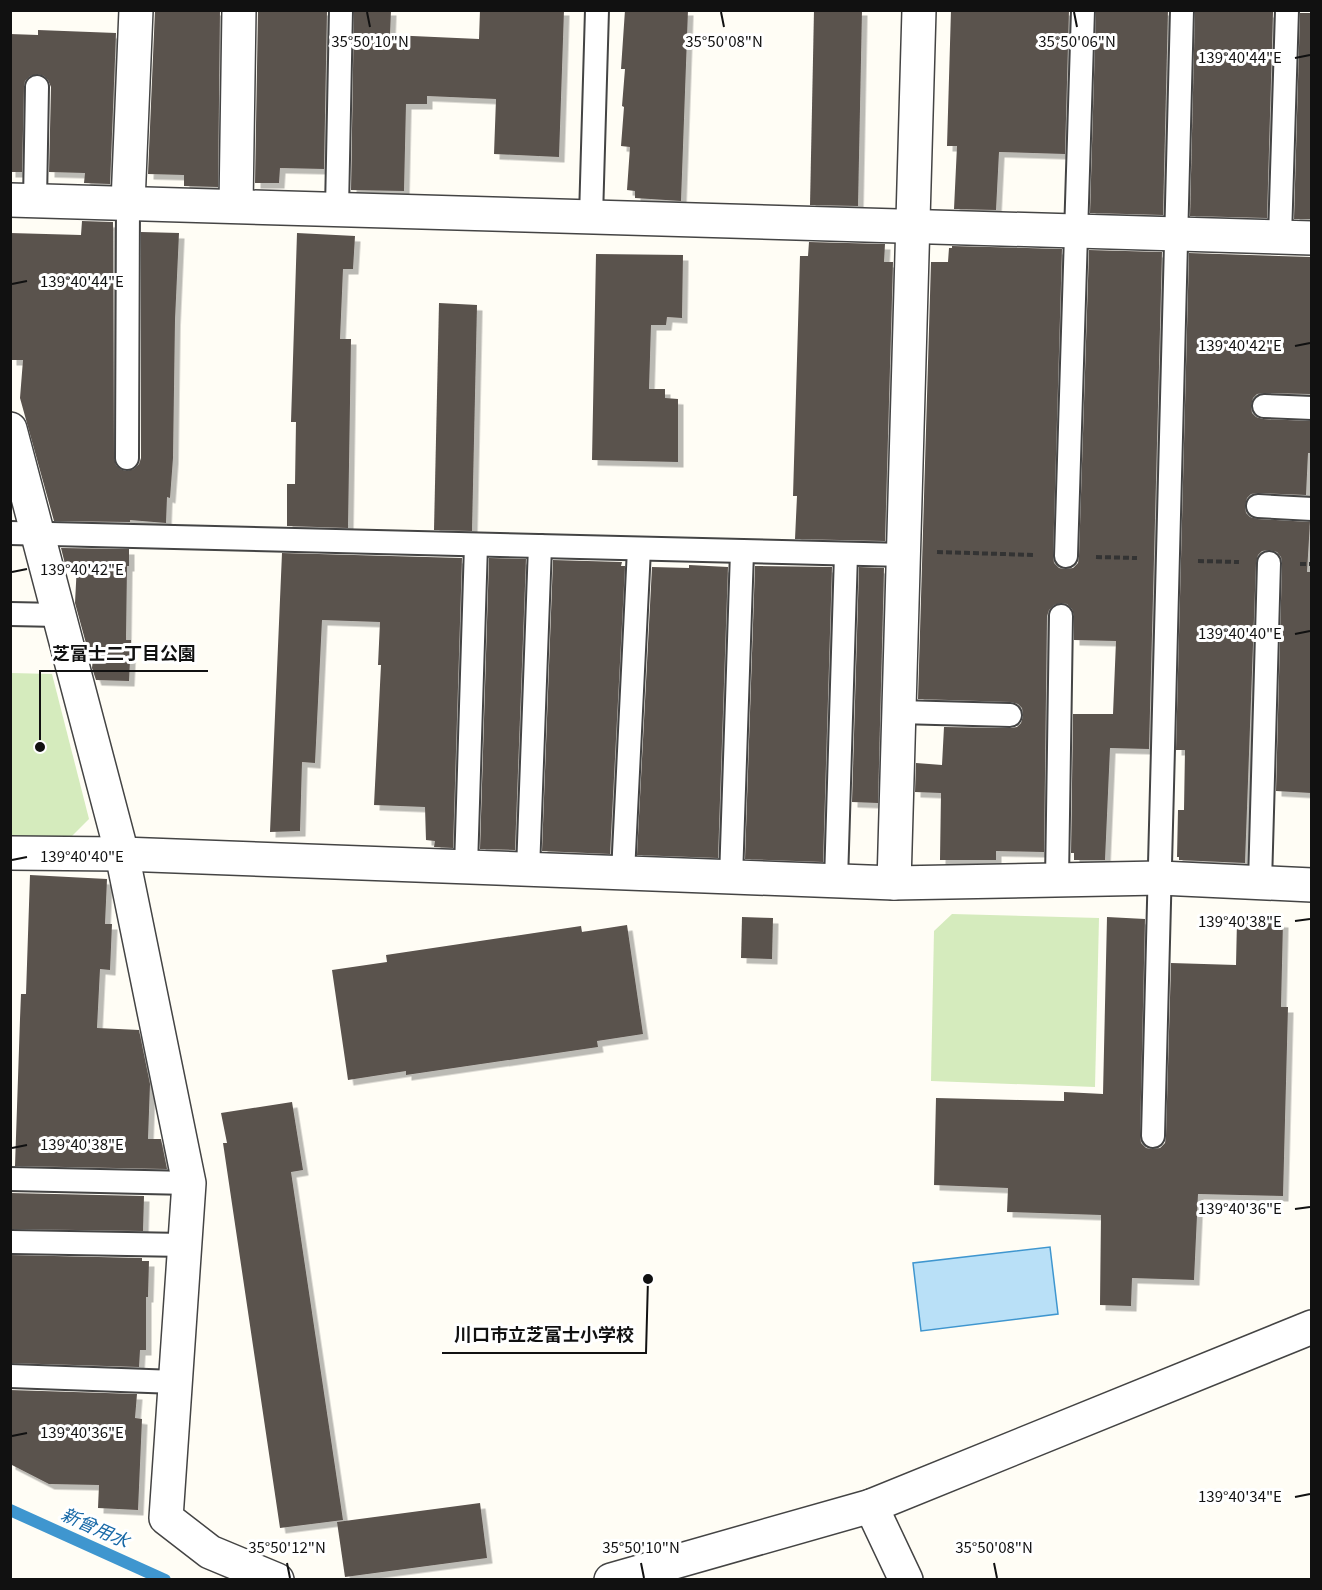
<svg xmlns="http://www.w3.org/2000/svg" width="1322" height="1590" viewBox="0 0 1322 1590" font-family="Georgia,'Noto Sans JP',serif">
	<defs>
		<filter id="shadow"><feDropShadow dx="5.5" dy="5.5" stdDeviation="0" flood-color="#0004"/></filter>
	</defs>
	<rect width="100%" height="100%" fill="#fffdf5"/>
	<g fill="#d5ebbd">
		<polygon points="11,673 52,674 89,819 70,838 11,836"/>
		<polygon points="952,914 1099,918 1095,1087 931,1081 934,931"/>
	</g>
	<polygon fill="#b9e0f7" stroke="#3f96cf" stroke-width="1.5" points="1050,1247 1058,1314 921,1331 913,1263"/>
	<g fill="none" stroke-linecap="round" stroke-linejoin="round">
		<polyline stroke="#3f96cf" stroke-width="12" points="10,1510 165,1580"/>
	</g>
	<g fill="#5a524d" filter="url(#shadow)">
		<polygon points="155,10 220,10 218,187 184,186 184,175 148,174"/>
		<polygon points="258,10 327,10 324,169 280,168 279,183 255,183"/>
		<polygon points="354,10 391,10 390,35 479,39 480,10 564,10 559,157 494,154 496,99 427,96 427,104 406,104 404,191 351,190"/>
		<polygon points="625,10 688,10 681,201 635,198 635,191 627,190 630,147 621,146 624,107 622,106 625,69 621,69"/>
		<polygon points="814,10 862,10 858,206 810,205"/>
		<polygon points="951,10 1069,10 1065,154 999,152 996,210 954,209 957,146 947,146"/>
		<polygon points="1096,10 1168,10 1163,215 1090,213"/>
		<polygon points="1195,10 1273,12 1267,218 1190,216"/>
		<polygon points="1300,13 1311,13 1311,219 1294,219"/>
		<polygon points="38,30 116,33 110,184 84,183 85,173 49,172 51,87 48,80 44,76 38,74 30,76 25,81 24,86 22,172 10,172 10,34 38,35"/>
		<polygon points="82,221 113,222 114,458 116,465 120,469 126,471 134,469 139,464 141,458 141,232 179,233 175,320 173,458 170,498 167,497 166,523 130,520 130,522 54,521 20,398 23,360 11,360 10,233 81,235"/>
		<polygon points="297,233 355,236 353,269 343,269 340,339 351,339 348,528 287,526 287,484 295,484 296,422 291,422"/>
		<polygon points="809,242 885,244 884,262 893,262 885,541 795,539 797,496 793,496 800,256 808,256"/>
		<polygon points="952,246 1062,249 1053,556 1054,563 1059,568 1065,569 1073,568 1078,563 1079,556 1089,250 1162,252 1149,749 1110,748 1105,860 1074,860 1074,853 1071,853 1073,714 1113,714 1116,641 1074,640 1074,616 1072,609 1067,604 1061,603 1054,605 1049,610 1047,616 1044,852 996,851 996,860 940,860 941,793 915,792 916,763 942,765 944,727 1010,728 1017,727 1021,723 1023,716 1022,708 1018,704 1011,702 918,699 931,262 948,262 949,248 952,248"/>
		<polygon points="1189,253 1311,257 1310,394 1264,393 1257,394 1253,398 1251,406 1252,413 1256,417 1263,419 1311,421 1311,453 1308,453 1306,495 1258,493 1251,494 1247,498 1245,506 1246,513 1250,517 1257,519 1310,522 1307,572 1311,572 1311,793 1276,791 1282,563 1281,557 1277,552 1269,550 1262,551 1258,555 1256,563 1245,863 1179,860 1179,857 1177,857 1178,810 1184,810 1185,750 1176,750"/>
		<polygon points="596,254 683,255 682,318 667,317 666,325 651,325 649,389 665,389 665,398 678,399 678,462 592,460"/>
		<polygon points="439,303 477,305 472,531 434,530"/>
		<polygon points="61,548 129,549 129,566 127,566 126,640 131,640 129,681 96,680 92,668 93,658 90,658 75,603 77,564 65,564"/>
		<polygon points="282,553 462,558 453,848 434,847 435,841 426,840 425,807 374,805 381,665 378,665 380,622 322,620 315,763 302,762 300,831 270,832"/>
		<polygon points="489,558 526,559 515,850 480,849"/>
		<polygon points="553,560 622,562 621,566 625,566 610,854 542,851"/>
		<polygon points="689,565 728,567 718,858 637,855 652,567 689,568"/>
		<polygon points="755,566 832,567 823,862 745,859"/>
		<polygon points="859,567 884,568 878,803 852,802"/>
		<polygon points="30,875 107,879 105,924 112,924 110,970 100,969 97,1028 139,1030 150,1084 148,1139 161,1139 167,1169 15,1166 20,1019 21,994 26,994"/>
		<polygon points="742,917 773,918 772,959 741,958"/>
		<polygon points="1107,917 1145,919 1140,1136 1141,1143 1146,1148 1152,1149 1160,1148 1165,1143 1166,1136 1171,963 1236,965 1237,920 1283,922 1281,1007 1288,1007 1283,1196 1198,1194 1194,1280 1132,1278 1131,1306 1100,1305 1101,1215 1007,1212 1008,1188 934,1185 936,1098 1064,1101 1064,1092 1103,1094"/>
		<polygon points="627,925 643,1034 597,1041 598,1047 406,1075 406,1071 348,1080 332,970 387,962 386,955 581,926 582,932"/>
		<polygon points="292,1102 303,1170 291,1172 343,1520 280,1528 223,1143 227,1143 221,1113"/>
		<polygon points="10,1193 144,1196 143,1231 10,1229"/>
		<polygon points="10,1255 142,1258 142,1261 149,1261 148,1297 146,1297 146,1350 140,1350 139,1367 10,1363"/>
		<polygon points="10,1390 137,1394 135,1418 142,1419 138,1510 98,1508 99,1485 49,1484 10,1464"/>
		<polygon points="480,1503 487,1558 345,1577 337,1522"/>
	</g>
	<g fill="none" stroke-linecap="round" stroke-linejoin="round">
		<defs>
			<g id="lane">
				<polyline points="35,201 37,87"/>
				<polyline points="337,209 341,10"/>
				<polyline points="591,217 597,10"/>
				<polyline points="1280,237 1287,10"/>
				<polyline points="1264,406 1312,408"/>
				<polyline points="127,458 128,203"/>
				<polyline points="1258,506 1312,509"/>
				<polyline points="10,533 904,555"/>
				<polyline points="1066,556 1083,10"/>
				<polyline points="10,614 59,615"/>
				<polyline points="899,712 1010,715"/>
				<polyline points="466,867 476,545"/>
				<polyline points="528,870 540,546"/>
				<polyline points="623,873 639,549"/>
				<polyline points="731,878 742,552"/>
				<polyline points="836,881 846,554"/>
				<polyline points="1057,881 1061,616"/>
				<polyline points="1260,883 1269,563"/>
				<polyline points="1153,1136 1182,10"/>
				<polyline points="10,1179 189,1183"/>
				<polyline points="12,1242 185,1245"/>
				<polyline points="10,1376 176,1382"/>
			</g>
			<g id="street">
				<polyline points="10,200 1312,238"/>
				<polyline points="128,203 136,10"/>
				<polyline points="236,206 239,10"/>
				<polyline points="10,429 122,854 189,1183 166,1518 210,1552 277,1580"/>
				<polyline points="10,853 122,854 894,883 1160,878 1312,885"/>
				<polyline points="894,883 919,10"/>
				<polyline points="871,1506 906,1580"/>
				<polyline points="611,1580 871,1506 1312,1327"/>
			</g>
		</defs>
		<use href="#lane" stroke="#444" stroke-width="26"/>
		<use href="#street" stroke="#444" stroke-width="36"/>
		<g stroke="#333" stroke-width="4" stroke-dasharray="6 3" stroke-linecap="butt">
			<polyline points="937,552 1035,555"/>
			<polyline points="1096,557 1137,558"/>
			<polyline points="1198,561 1239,562"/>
			<polyline points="1300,564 1312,564"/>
		</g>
		<use href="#lane" stroke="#fff" stroke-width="22"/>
		<use href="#street" stroke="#fff" stroke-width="33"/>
	</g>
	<path fill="none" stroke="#111" stroke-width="2" d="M367,12L370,27M721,12L724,27M1074,12L1077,27M1295,58L1310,55M12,284L27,281M1295,346L1310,343M12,572L27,569M1295,634L1310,631M12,860L27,857M1295,921L1310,919M12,1148L27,1145M1295,1209L1310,1207M12,1436L27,1433M1295,1497L1310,1494M287,1563L290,1578M641,1563L644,1578M994,1563L997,1578"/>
	<g text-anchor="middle" stroke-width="6" stroke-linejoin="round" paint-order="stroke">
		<g font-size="18" font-style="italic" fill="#1768a6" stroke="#fff">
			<text transform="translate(95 1528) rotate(24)" y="6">新曾用水</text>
		</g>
	</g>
	<g font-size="15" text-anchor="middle" fill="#111" stroke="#fff" stroke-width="6" stroke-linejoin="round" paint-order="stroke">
		<text x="370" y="47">35°50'10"N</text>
		<text x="724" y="47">35°50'08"N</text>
		<text x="1077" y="47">35°50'06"N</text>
		<text x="1240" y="63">139°40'44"E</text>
		<text x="82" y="287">139°40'44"E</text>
		<text x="1240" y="351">139°40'42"E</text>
		<text x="82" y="575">139°40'42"E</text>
		<text x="1240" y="639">139°40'40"E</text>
		<text x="82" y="862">139°40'40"E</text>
		<text x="1240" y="927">139°40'38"E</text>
		<text x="82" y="1150">139°40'38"E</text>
		<text x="1240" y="1214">139°40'36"E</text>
		<text x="82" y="1438">139°40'36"E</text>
		<text x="1240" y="1502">139°40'34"E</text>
		<text x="287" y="1553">35°50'12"N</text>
		<text x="641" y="1553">35°50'10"N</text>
		<text x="994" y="1553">35°50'08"N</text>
	</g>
	<path fill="none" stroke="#111" stroke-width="2" d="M40 747L40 671H208M648 1279L646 1353H442"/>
	<g fill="#111" stroke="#fff" stroke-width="2">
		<circle cx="40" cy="747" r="6"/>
		<circle cx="648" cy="1279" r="6"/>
	</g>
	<g font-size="18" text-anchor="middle" font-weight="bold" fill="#111" stroke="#fff" stroke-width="6" stroke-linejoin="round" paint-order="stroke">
		<text x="124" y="660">芝富士二丁目公園</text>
		<text x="544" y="1341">川口市立芝富士小学校</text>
	</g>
	<rect width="1322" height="1590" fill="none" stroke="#111111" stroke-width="24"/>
</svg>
